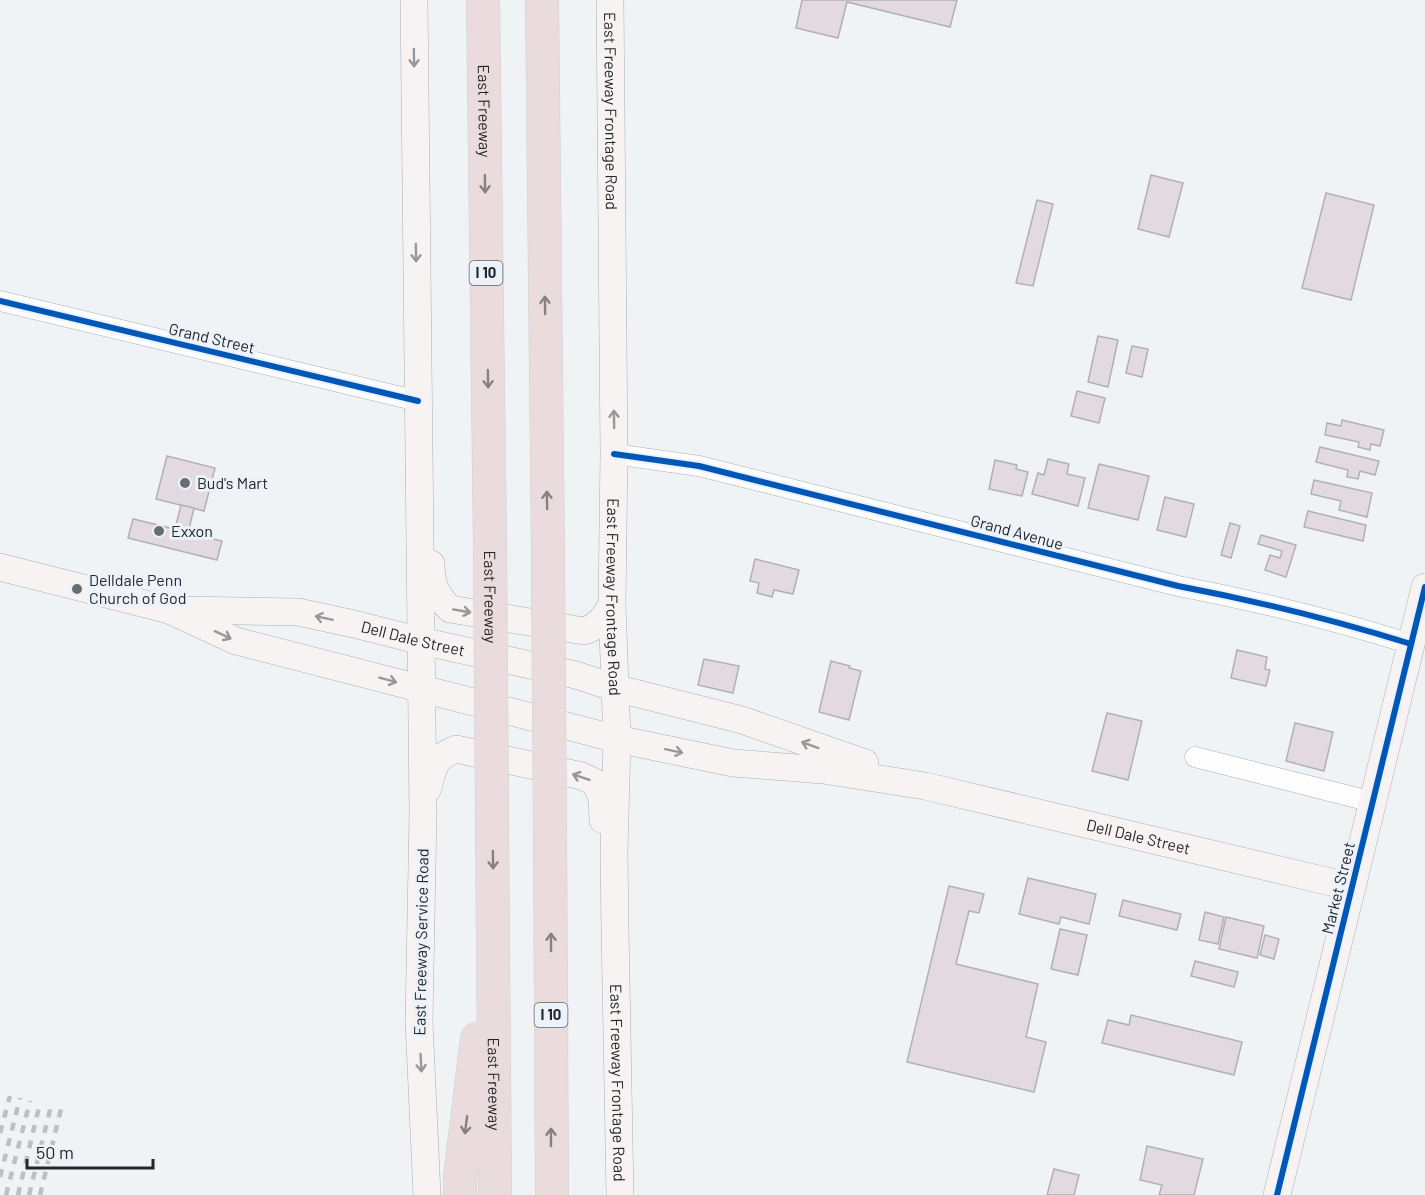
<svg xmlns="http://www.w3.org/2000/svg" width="1425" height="1195" viewBox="0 0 1425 1195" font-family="Barlow,sans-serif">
	<rect width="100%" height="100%" fill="#f0f3f6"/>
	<g fill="#e3d9e1" stroke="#b1b1b3" stroke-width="1.5">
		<polygon points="802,0 957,0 950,27 847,2 838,38 796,28"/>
		<polygon points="1151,175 1183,183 1169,237 1138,229"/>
		<polygon points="1326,193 1374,205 1351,300 1302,288"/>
		<polygon points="1037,200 1053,204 1033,286 1016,283"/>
		<polygon points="1098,336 1118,340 1108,387 1088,382"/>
		<polygon points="1132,346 1148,349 1142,377 1126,373"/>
		<polygon points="1077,391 1105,398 1099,423 1071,416"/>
		<polygon points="1342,420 1384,430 1380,446 1371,444 1370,450 1358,447 1359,442 1325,435 1327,423 1341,426"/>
		<polygon points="1320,447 1379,461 1375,475 1360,471 1358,479 1347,477 1348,470 1316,462"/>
		<polygon points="167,456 215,468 204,511 156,499"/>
		<polygon points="1048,459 1069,464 1067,474 1085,478 1078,506 1032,494 1038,473 1044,475"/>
		<polygon points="995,460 1017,465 1016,469 1028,472 1022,496 989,489"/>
		<polygon points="1099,464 1149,476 1138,520 1088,508"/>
		<polygon points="1314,480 1372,493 1367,517 1339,510 1341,501 1311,494"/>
		<polygon points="1165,497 1194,504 1186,537 1157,530"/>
		<polygon points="181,505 194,508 188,533 222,541 217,560 128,538 133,519 175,529"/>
		<polygon points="1308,511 1366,525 1363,541 1304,527"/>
		<polygon points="1230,523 1240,526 1231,558 1221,555"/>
		<polygon points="1261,535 1296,545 1286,577 1265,570 1270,555 1280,558 1282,551 1258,544"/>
		<polygon points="755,559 799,570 793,594 774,590 772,597 757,593 759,583 750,581"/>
		<polygon points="1237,650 1267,657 1265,669 1270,670 1266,686 1231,678"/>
		<polygon points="704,659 739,666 733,693 698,685"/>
		<polygon points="831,661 850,666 849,668 861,671 849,720 819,712"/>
		<polygon points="1107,713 1142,721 1128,780 1092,771"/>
		<polygon points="1295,723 1333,732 1324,771 1286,761"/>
		<polygon points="1028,878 1096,894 1089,924 1061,917 1059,924 1019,914"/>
		<polygon points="949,886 984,894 979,913 969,911 956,964 1038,984 1026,1037 1046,1042 1034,1092 907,1062"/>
		<polygon points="1123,900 1181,914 1177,930 1119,916"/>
		<polygon points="1205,912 1224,917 1218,944 1199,940"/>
		<polygon points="1226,917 1264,926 1257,958 1219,949"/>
		<polygon points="1060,929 1087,935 1078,975 1051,969"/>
		<polygon points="1265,935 1279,939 1274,959 1260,955"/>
		<polygon points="1195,961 1238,972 1234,987 1191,976"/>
		<polygon points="1131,1015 1242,1042 1234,1075 1102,1043 1108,1020 1129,1025"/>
		<polygon points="1147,1146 1203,1159 1194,1195 1159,1195 1162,1185 1140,1180"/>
		<polygon points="1054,1169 1079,1175 1074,1195 1047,1195"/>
	</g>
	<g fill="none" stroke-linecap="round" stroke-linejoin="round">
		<defs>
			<g id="street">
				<polyline points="0,301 418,401"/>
				<path d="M614,454L699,466L1178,586C1257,601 1334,620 1411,644"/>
				<polyline points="1195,757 1373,802"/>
			</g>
			<g id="secondary">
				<polyline points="414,0 423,813 419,1022 427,1195"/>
				<path id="s1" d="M610,0L614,454L612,605L617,739L614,853L615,928L620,1195"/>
				<path d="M431,564C431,583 436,595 450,609L584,631C598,627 604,618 612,605"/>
				<path id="s2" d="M0,567L169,610L236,641L617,739L733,763L823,770L925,786L1352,887"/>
				<path id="s3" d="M180,610L298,612L354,624L421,641L576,675L615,688L742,720L865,763"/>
				<path d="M428,788C433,767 435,757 456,749L582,776L596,783L602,799L603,820"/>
				<polyline points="1277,1195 1425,587"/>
			</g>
			<g id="highway">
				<path id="s4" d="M483,0L490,546"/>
				<polyline points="542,0 548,559"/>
				<path id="s5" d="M492,820L495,1195"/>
				<polyline points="550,834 552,1195"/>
				<polyline points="460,1195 460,1177 477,1039"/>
			</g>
		</defs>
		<use href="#street" stroke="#acaeb1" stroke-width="21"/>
		<use href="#secondary" stroke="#acaeb1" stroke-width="28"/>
		<use href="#highway" stroke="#ced0d1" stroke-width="34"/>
		<use href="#street" stroke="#fdfdfe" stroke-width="20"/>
		<use href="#secondary" stroke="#f7f3f3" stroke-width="27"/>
		<use href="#highway" stroke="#eadbdc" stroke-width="33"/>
		<g stroke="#bfbfc0" stroke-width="4.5" stroke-dasharray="8 8" stroke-linecap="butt">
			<polyline points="0,1133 10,1096"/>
			<polyline points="0,1177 20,1098"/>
			<polyline points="6,1195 30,1101"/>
			<polyline points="18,1195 40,1103"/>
			<polyline points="29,1195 51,1106"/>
			<polyline points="40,1195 61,1109"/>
		</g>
		<defs>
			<g id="highway-bridge">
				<path id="s6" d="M490,546L492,820"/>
				<polyline points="548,559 550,834"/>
			</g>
		</defs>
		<use href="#highway-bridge" stroke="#ced0d1" stroke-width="34" stroke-linecap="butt"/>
		<use href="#highway-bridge" stroke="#eadbdc" stroke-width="33"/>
		<defs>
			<g id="cycleway">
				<polyline points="0,301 418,401"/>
				<path d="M614,454L699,466L1178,586C1257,601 1334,620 1411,644"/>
				<polyline points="1277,1195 1425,587"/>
			</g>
		</defs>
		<use href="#cycleway" stroke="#ecf2fa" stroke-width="10"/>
		<use href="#cycleway" stroke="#0057b8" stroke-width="6"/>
	</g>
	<defs><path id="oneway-shaft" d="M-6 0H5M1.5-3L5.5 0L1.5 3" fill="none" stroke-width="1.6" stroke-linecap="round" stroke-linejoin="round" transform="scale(1.5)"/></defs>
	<g stroke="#989799">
		<use href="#oneway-shaft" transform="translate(414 58) rotate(89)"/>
		<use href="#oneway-shaft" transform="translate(416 253) rotate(89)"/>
		<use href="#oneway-shaft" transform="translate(614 419) rotate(-91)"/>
		<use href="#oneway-shaft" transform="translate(462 611) rotate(10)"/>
		<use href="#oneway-shaft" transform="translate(324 618) rotate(-168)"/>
		<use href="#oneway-shaft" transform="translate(223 635) rotate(25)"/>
		<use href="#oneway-shaft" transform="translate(388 680) rotate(15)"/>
		<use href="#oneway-shaft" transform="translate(810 745) rotate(-160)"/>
		<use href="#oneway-shaft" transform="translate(674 751) rotate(12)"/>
		<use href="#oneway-shaft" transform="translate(581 777) rotate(-161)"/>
		<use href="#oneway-shaft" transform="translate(421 1063) rotate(87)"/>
	</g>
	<g stroke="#878183">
		<use href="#oneway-shaft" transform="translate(485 184) rotate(89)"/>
		<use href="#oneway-shaft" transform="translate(545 305) rotate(-91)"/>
		<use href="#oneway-shaft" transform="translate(488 379) rotate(89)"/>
		<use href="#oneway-shaft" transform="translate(547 500) rotate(-91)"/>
		<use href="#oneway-shaft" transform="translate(493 860) rotate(89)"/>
		<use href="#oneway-shaft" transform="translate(551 942) rotate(-90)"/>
		<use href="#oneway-shaft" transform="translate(466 1125) rotate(97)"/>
		<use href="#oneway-shaft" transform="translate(551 1137) rotate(-90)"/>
	</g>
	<g fill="#6b6e71" stroke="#ecf2fa" stroke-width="2">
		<circle cx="185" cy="483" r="6"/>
		<circle cx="159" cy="531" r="6"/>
		<circle cx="77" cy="589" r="6"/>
	</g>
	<g text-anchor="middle" stroke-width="6" stroke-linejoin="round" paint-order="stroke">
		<g fill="#ecf2fa" stroke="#606468" stroke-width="1.5">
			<rect x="469.5" y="261" width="33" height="24" rx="4.5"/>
			<rect x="534.5" y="1003" width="33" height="24" rx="4.5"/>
		</g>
		<g font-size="15" font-weight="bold" fill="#24272a">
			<text x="486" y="278">I 10</text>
			<text x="551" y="1020">I 10</text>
		</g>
		<g font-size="16" fill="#24272a" stroke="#ecf2fa">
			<text dy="6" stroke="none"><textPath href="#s4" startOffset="111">East Freeway</textPath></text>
			<text dy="6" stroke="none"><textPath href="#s1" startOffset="111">East Freeway Frontage Road</textPath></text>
			<text transform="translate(212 338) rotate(13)" y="6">Grand Street</text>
			<text transform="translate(1017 532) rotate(15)" y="6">Grand Avenue</text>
			<text dy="6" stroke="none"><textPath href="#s6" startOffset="51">East Freeway</textPath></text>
			<text dy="6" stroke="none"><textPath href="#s1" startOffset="597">East Freeway Frontage Road</textPath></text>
			<text dy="6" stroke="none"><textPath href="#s3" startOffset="236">Dell Dale Street</textPath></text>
			<text dy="6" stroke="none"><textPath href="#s2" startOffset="1173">Dell Dale Street</textPath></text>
			<text transform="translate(1338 888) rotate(-76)" y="6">Market Street</text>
			<text transform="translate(421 942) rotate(-89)" y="6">East Freeway Service Road</text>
			<text dy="6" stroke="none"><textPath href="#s5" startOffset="264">East Freeway</textPath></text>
			<text dy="6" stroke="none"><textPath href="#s1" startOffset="1083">East Freeway Frontage Road</textPath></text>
		</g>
		<g font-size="16" fill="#24272a" stroke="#ecf2fa" text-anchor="start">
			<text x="197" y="489">Bud's Mart</text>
			<text x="171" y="537">Exxon</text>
			<text x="89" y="586">Delldale Penn<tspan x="89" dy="18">Church of God</tspan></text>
		</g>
	</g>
	<path d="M27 1159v9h126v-9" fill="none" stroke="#24272a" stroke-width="3"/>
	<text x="36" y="1159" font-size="18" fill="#24272a" stroke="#ecf2fa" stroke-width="4.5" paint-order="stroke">50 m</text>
</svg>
